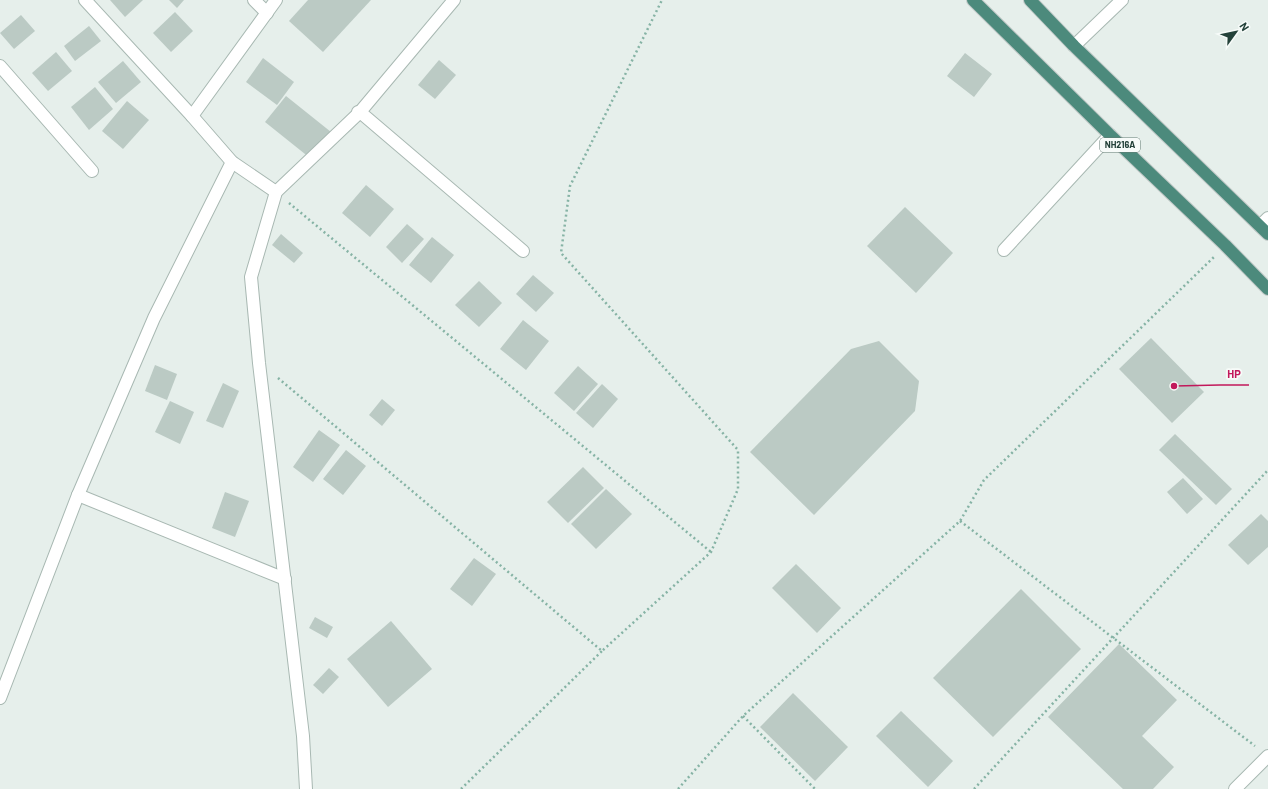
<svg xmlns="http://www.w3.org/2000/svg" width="1268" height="789" viewBox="0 0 1268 789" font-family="Barlow,sans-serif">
	<rect width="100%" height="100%" fill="#e6efeb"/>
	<g fill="#bbcac4">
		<polygon points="110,0 143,0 125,17"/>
		<polygon points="169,0 184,0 177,8"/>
		<polygon points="308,0 371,0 323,52 289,21"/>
		<polygon points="175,12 193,31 171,52 153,33"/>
		<polygon points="21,15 35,31 14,49 0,33"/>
		<polygon points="89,26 101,41 75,61 64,46"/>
		<polygon points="56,52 72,71 48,91 32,73"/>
		<polygon points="965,53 992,74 974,97 947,76"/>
		<polygon points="263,58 294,82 277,105 246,82"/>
		<polygon points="439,60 456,75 435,99 418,85"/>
		<polygon points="123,61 141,82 116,103 98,82"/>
		<polygon points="95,87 113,109 89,130 71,107"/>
		<polygon points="286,96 331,132 310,158 265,122"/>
		<polygon points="127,101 149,120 123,149 102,131"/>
		<polygon points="366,185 394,209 370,237 342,213"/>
		<polygon points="905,207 953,253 916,293 867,246"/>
		<polygon points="407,224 424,239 402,263 386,247"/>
		<polygon points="281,234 303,253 294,263 272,245"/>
		<polygon points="432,237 454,255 431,283 409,265"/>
		<polygon points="533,275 554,293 536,312 516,294"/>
		<polygon points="479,281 502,303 479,327 455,305"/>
		<polygon points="523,320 549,341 526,370 500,349"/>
		<polygon points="1151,338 1204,392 1172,423 1119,369"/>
		<polygon points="879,341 919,381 915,411 814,515 750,452 851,349"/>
		<polygon points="155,365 177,374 167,400 145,391"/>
		<polygon points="578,366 598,384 574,411 554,393"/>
		<polygon points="223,383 239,391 223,428 206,421"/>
		<polygon points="602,384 618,399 593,428 576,413"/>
		<polygon points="382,399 395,410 382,426 369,415"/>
		<polygon points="170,401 194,412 180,444 155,432"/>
		<polygon points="319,430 340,445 313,482 293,467"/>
		<polygon points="1175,434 1232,489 1216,505 1159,450"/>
		<polygon points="346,450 366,466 343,495 323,479"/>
		<polygon points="583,467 604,488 568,523 547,502"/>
		<polygon points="1183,478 1203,499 1187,514 1167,492"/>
		<polygon points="606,489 632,514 596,549 571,524"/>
		<polygon points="225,492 249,501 235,537 212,528"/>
		<polygon points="1261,514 1268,521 1268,547 1248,565 1228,545"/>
		<polygon points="474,558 496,574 472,606 450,589"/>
		<polygon points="796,564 841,608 817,633 772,588"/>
		<polygon points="1021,589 1081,649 993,737 933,678"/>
		<polygon points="315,617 333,627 327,638 309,628"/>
		<polygon points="391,621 432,669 388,707 347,659"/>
		<polygon points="1119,644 1177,700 1142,736 1174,767 1153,789 1123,789 1048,717"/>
		<polygon points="329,668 339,677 323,694 313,685"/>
		<polygon points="793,693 848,747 815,781 760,727"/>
		<polygon points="901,711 953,761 928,787 876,736"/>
	</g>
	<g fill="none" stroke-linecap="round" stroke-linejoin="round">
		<defs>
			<g id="minor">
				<polyline points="85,0 192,116 232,162 276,192"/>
				<polyline points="254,0 267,13"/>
				<polyline points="1074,46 1122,0"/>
				<polyline points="0,66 92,171"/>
				<polyline points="358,112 360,112 523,251"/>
				<polyline points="192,116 276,0"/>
				<polyline points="1260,226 1268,218"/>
				<polyline points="1004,250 1110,135"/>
				<polyline points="78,495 285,579"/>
				<polyline points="0,698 78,495 154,318 232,162"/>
				<polyline points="306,789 303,736 259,363 251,277 276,192 360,112 454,0"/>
				<polyline points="1235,789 1268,756"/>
			</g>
			<g id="trunk">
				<polyline points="973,0 1110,135 1225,245 1268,289"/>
				<polyline points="1030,0 1074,46 1268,234"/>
			</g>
		</defs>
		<use href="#minor" stroke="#a8b8b2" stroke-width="14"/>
		<use href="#trunk" stroke="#c2cac8" stroke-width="14"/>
		<g stroke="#86b3a5" stroke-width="2.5" stroke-dasharray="2 3" stroke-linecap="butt">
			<polyline points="289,203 711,552"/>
			<polyline points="278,378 602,651 711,552 738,489 738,450 561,253 570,186 662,0"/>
			<polyline points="960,521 1255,746"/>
			<polyline points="743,716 815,789"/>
			<polyline points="461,789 602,651"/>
			<polyline points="678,789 743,716 960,521 984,480 1214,257"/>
			<polyline points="974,789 1268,470"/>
		</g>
		<use href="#minor" stroke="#fff" stroke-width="12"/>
		<use href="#trunk" stroke="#4c8a7c" stroke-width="12"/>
	</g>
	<g text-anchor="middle" stroke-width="3.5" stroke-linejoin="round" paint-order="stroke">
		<rect fill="#f7fbf9" stroke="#637a73" stroke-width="1" x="1100" y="138" width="40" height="14" rx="3"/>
		<g font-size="9" font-weight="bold" fill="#24423a">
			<text x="1120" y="148">NH216A</text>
		</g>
	</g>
	<path fill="none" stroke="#c2185b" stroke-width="1.5" d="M1174 386L1220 385H1249"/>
	<circle fill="#c2185b" stroke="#f7fbf9" stroke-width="1.5" cx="1174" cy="386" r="4"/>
	<g font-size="11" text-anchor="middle" font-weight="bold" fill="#c2185b" stroke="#f7fbf9" stroke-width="3.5" stroke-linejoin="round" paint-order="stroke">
		<text x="1234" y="378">HP</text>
	</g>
	<g transform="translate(1236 32) rotate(57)" stroke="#f7fbf9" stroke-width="3" paint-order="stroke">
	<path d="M0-3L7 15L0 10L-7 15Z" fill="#24423a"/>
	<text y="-6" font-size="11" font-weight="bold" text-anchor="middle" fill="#24423a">N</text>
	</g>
</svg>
